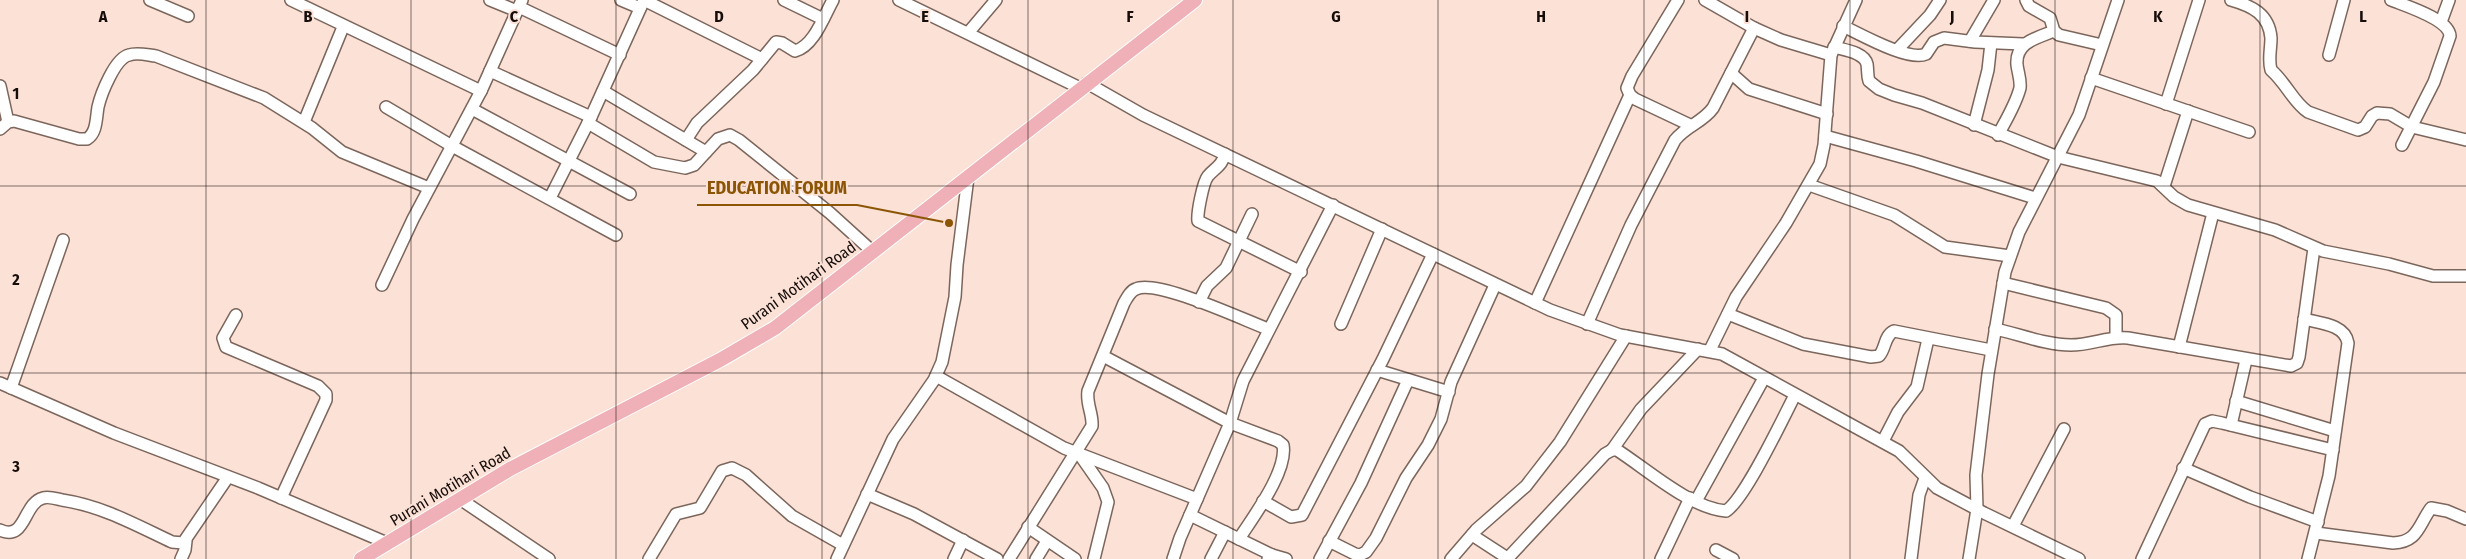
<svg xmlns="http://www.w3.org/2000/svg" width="2466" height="559" viewBox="0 0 2466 559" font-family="'Fira Sans Condensed',sans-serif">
	<rect width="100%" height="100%" fill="#fbe1d6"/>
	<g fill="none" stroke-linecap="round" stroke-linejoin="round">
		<defs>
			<g id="minor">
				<polyline points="150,0 188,16"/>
				<polyline points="291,0 481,91"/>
				<polyline points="490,0 517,11"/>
				<polyline points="621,0 640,8"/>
				<polyline points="644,0 762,59"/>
				<polyline points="784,0 823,19"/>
				<polyline points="899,0 1080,88"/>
				<polyline points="1678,0 1632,76 1627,88 1630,95 1635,99 1690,125"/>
				<polyline points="1705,0 1754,28 1781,40 1831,55"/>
				<polyline points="2026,0 2029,6 2050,18 2054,31 2059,35 2102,45"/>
				<path d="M2231,0C2252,6 2269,14 2271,38C2271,49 2268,60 2271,70C2287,84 2293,102 2308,112L2358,130L2365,127L2372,116L2377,113L2390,114L2412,127L2466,140"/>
				<path d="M2391,0C2406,6 2449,19 2450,36L2434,82L2402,145"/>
				<polyline points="519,7 620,55"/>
				<polyline points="2441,22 2449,0"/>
				<path d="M1843,26C1860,34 1909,62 1926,54L1934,42L1944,38L1975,42L2023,44"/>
				<polyline points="968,33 996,0"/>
				<polyline points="1970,41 1994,0"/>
				<path d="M1834,47C1844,50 1864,52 1867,64C1868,70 1867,75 1869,81L1879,89L1894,95L1922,103L2058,157L2157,181L2174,197L2188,205L2275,230L2323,251L2389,264L2433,276H2466"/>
				<polyline points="1897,50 1930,15 1940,0"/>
				<polyline points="2329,55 2344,0"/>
				<polyline points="490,71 591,117"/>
				<polyline points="1731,73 1749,89 1827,114"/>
				<polyline points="2091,78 2249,132"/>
				<polyline points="1087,83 1143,115 1550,310 1620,335 1722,354 1899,451 1937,488 1984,513 2079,559"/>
				<polyline points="0,86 8,122"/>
				<polyline points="603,91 706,152"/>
				<polyline points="2166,104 2199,0"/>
				<polyline points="386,107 452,146 616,235"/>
				<polyline points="472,109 630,194"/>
				<polyline points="304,122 343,27"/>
				<polyline points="588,123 654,162 685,168 694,165 718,139 730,135 739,140 830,213 873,252"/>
				<polyline points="1974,125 1988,70 1991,43"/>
				<path d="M0,129L8,122L14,121L79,139H87C97,133 96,118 98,107C101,94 115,58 129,55C137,52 147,55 156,56L264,98L312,128L342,152L429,188"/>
				<path d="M1998,135C2006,120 2016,104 2020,88C2021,80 2018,73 2017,65C2015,42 2037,38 2054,31"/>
				<polyline points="1825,136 1916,161 2035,198"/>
				<path d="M686,140L697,123L753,70L776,42L782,43L795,51C814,46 824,16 833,0"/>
				<path d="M1225,154C1222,166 1215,168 1208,176C1203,182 1197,213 1198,221L1301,272"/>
				<polyline points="1809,185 1894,215 1945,247 2010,256"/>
				<polyline points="2164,186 2188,111"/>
				<polyline points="550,198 591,117 644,0"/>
				<polyline points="2003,283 2106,308 2116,315 2116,336"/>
				<polyline points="382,285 413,219 481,91 522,0"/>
				<polyline points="1199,302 1207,286 1226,268 1252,214"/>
				<polyline points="1535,303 1630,95"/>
				<path d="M1728,314L1803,344L1871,357L1879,356C1886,348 1884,336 1894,331L1991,350"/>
				<polyline points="236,315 223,338 226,347 318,386 326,394 326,400 281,498"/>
				<path d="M2304,319C2319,323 2345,324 2348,343L2329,476L2308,559"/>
				<polyline points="1341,324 1382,229"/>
				<path d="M1587,324L1631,225L1675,140C1687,125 1702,123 1713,108L1754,28"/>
				<path d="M1995,329C2019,334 2046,345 2071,345C2091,345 2109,336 2128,338L2291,366L2297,363L2299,357L2314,248"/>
				<polyline points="2179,347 2213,213"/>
				<polyline points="1710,350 1736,297 1786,223 1820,164 1824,145 1831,55 1856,0"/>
				<path d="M1103,356L1230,423L1278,441L1283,445C1288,471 1253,517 1239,539"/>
				<polyline points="1377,370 1449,392"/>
				<polyline points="936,376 1064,448 1197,499"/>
				<polyline points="0,383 114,433 258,488 387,543"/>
				<polyline points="11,388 63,240"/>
				<polyline points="2236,401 2335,431"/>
				<polyline points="2231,425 2246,360"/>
				<polyline points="1883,441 1898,412 1917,387 1928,339"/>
				<polyline points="1612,450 1641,409 1698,349"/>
				<polyline points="1080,455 1103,488 1108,502 1094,559"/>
				<polyline points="2183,468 2250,497 2318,522"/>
				<polyline points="867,494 914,514 997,559"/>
				<polyline points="460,499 549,559"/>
				<polyline points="1263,501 1291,517 1302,515 1383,359 1433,254"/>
				<polyline points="1696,501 1764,378"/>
				<polyline points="1190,515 1272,555"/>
				<polyline points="2013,526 2064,429"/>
				<polyline points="1028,527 1075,559"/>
				<path d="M0,530C26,542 23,503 43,498C49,496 57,499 62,500C102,506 136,525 172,542L183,543L228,477"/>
				<path d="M2316,533L2393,543C2418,542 2418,526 2431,508L2447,511L2466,519"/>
				<polyline points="1472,535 1509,559"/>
				<polyline points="1329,541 1355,554 1360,555 1366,552 1376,538 1406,478 1428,445 1441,419 1451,382 1495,285"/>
				<polyline points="1716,550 1733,559"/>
				<polyline points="181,559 185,550 186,541"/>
				<polyline points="649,559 676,514 700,508 722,471 732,468 746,475 792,516 843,545"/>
				<polyline points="837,559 893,439 934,380 942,362 955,297 957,265 968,177"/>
				<polyline points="954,559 963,540"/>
				<path d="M1009,559L1092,426C1093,414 1086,404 1088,391L1124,303C1127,298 1130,291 1136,289C1157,279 1244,320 1268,329"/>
				<polyline points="1036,559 1047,541"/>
				<polyline points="1173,559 1180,538 1230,423 1243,381 1333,205"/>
				<polyline points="1211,559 1225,532"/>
				<polyline points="1268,559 1272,555 1286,559"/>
				<polyline points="1320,559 1361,483 1408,380"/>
				<polyline points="1451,559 1476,530 1526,486 1560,442 1626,336"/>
				<path d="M1507,559L1605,454L1612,450H1617C1648,470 1690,508 1726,511C1745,499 1783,418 1795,395"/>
				<polyline points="1661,559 1690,498"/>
				<polyline points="1911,559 1919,495 1925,478"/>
				<polyline points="1969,559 1977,509 1976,475 1988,374 2005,272 2019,232 2079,115 2118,0"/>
				<polyline points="2142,559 2205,424 2212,421 2222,423 2333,450"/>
			</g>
			<polyline id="major" points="361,559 510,469 720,360 775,328 1195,0"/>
		</defs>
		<use href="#minor" stroke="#7c665c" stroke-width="14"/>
		<use href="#major" stroke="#fff" stroke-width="16"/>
		<use href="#minor" stroke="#fff" stroke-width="11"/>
		<use href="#major" stroke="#efb1b7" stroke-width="14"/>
	</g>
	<path fill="none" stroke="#160d0a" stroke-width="1" stroke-opacity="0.55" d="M206,0V559M411,0V559M616,0V559M822,0V559M1028,0V559M1233,0V559M1438,0V559M1644,0V559M1850,0V559M2055,0V559M2260,0V559M0,186H2466M0,373H2466"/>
	<g text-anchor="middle" stroke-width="4" stroke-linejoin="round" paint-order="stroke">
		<g font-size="16" fill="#160d0a" stroke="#fbe1d6">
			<text transform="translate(798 285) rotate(-36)" y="6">Purani Motihari Road</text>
			<text transform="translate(450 486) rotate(-31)" y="6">Purani Motihari Road</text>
		</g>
	</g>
	<g font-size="16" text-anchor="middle" font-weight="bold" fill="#160d0a" stroke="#fbe1d6" stroke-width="4" stroke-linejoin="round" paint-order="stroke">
		<text x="103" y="22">A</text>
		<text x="308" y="22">B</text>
		<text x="514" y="22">C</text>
		<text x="719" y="22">D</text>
		<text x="925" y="22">E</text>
		<text x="1130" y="22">F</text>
		<text x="1336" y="22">G</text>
		<text x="1541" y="22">H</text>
		<text x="1747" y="22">I</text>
		<text x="1952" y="22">J</text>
		<text x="2158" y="22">K</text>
		<text x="2363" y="22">L</text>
		<text x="16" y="99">1</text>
		<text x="16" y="285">2</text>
		<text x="16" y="472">3</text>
	</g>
	<path fill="none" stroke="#8b5505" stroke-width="2" d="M949 223L857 205H697"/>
	<circle fill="#8b5505" stroke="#fbe1d6" stroke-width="2" cx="949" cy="223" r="5"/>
	<g font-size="18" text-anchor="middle" font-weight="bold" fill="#8b5505" stroke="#fbe1d6" stroke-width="4" stroke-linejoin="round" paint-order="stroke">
		<text x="777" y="194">EDUCATION FORUM</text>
	</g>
</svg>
